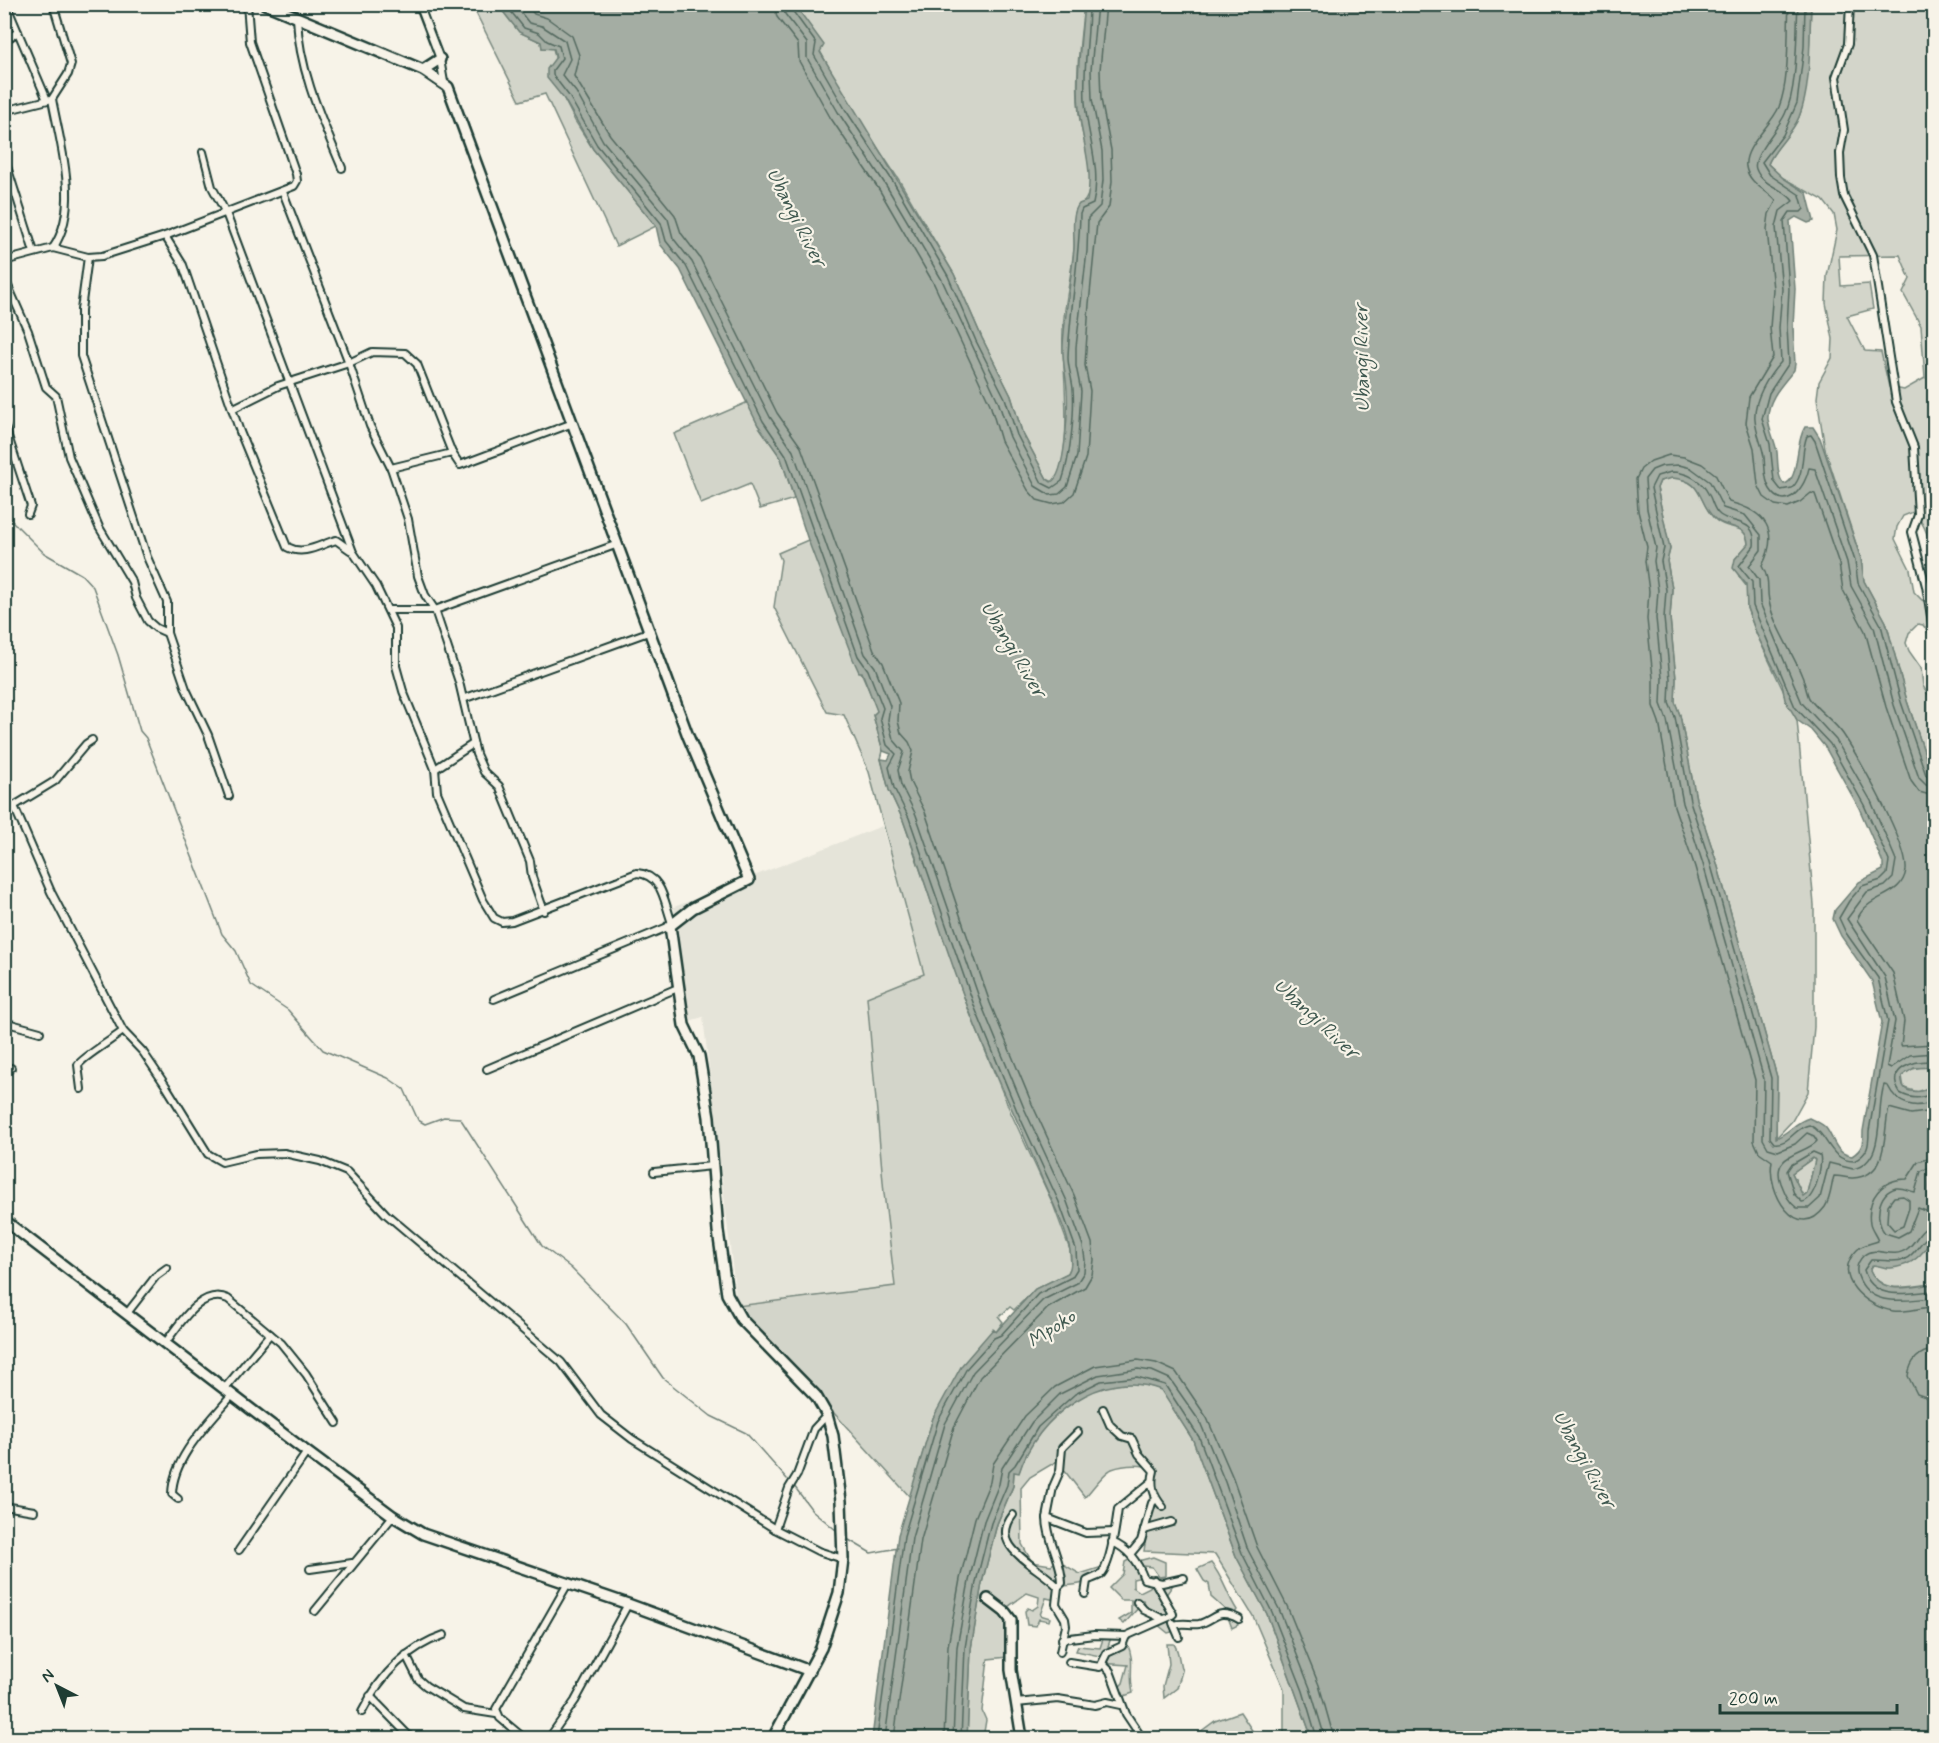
<svg xmlns="http://www.w3.org/2000/svg" width="1939" height="1743" viewBox="0 0 1939 1743" font-family="Mynerve,sans-serif">
	<rect width="100%" height="100%" fill="#f7f3e8"/>
	<filter id="ink" filterUnits="userSpaceOnUse"><feTurbulence type="fractalNoise" baseFrequency=".0167" numOctaves="2"/><feDisplacementMap in="SourceGraphic" scale="12" xChannelSelector="R" yChannelSelector="G"/><feConvolveMatrix kernelMatrix="1 2 1 2 8 2 1 2 1" color-interpolation-filters="sRGB"/></filter>
	<g filter="url(#ink)">
		<polygon fill="#e5e4d9" points="882,826 924,974 884,1193 895,1287 737,1306 703,1017 689,1021 674,907"/>
		<g fill="#d3d5ca" stroke="#79897f" stroke-width="1.5" fill-rule="evenodd">
			<polygon points="472,5 498,5 519,32 541,42 542,48 553,48 564,99 575,121 593,149 656,226 616,246 545,94 520,101"/>
			<path d="M795,5H1084C1080,41 1075,77 1079,114C1082,137 1090,157 1090,181C1089,203 1082,200 1075,217C1072,225 1075,239 1074,248C1071,281 1061,315 1063,348C1064,376 1073,462 1053,482L1047,479L1022,432L1011,396L982,338L954,274L899,180L850,106Z"/>
			<path d="M1811,5H1934V566C1930,546 1929,527 1913,512L1903,516L1897,527L1895,539L1910,569L1914,592L1922,600L1934,605V640L1923,625L1918,624L1909,633L1906,643L1909,651L1921,668L1923,686L1931,699L1934,781L1907,701L1886,622L1864,581L1861,559L1825,449L1817,398L1819,382L1832,358L1833,339L1826,303L1827,276L1837,230L1834,214L1823,200L1783,178L1768,164C1774,147 1792,135 1799,117C1809,89 1810,35 1811,5ZM1900,255L1910,279L1903,293L1921,326L1925,378L1904,390L1889,387L1881,352L1865,351L1847,316L1873,309L1869,284L1841,286L1839,256Z"/>
			<polygon points="748,402 758,425 781,458 794,499 760,509 750,484 701,504 674,434"/>
			<path d="M1672,478C1706,480 1698,505 1717,521C1729,531 1747,523 1748,544L1735,559L1739,577L1747,587V608L1757,635L1797,720L1814,905V1027L1808,1092L1792,1121L1776,1138L1777,1077L1716,860L1696,799L1680,715L1675,702L1676,679L1670,618L1672,589L1667,561L1670,549L1657,488L1660,481Z"/>
			<polygon points="808,540 816,555 835,612 878,711 873,715 883,751 881,759 889,790 903,820 969,1011 1011,1113 1053,1204 1070,1250 1071,1268 1068,1273 1035,1289 1014,1310 1010,1307 999,1317 1003,1322 996,1332 994,1330 933,1418 910,1497 737,1306 895,1286 884,1193 867,997 924,974 869,772 844,715 827,712 774,607 781,560 778,553"/>
			<polygon points="1921,1067 1934,1067 1934,1085 1918,1092 1904,1088 1902,1076 1909,1070"/>
			<polygon points="1813,1158 1815,1161 1807,1193 1803,1196 1792,1173"/>
			<path d="M1934,1237V1284C1912,1285 1882,1297 1869,1269L1873,1265C1910,1265 1911,1268 1934,1237Z"/>
			<path d="M1138,1383L1161,1389L1193,1440L1236,1556L1267,1614L1312,1738H1284V1689L1253,1616L1215,1554L1144,1551L1156,1469C1144,1464 1125,1464 1112,1469C1103,1473 1092,1490 1085,1497L1057,1461L1030,1477L1021,1488L1022,1544L1032,1562L1051,1565L1058,1561L1080,1574L1102,1567C1091,1584 1080,1585 1061,1586L1055,1600L1046,1598L1040,1615L1050,1618L1049,1621L1039,1619L1036,1626L1027,1625L1025,1611L1028,1608L1032,1610L1038,1606L1039,1597L1027,1593L1001,1612L1007,1621L1008,1657L988,1659L982,1711L986,1720L983,1738H967L971,1649L982,1583L997,1524L1013,1486L1014,1472H1019C1030,1436 1064,1400 1101,1388C1112,1384 1126,1384 1138,1383Z"/>
			<polygon points="1136,1556 1138,1561 1153,1557 1165,1562 1165,1576 1159,1577 1152,1567 1144,1566 1141,1569 1142,1577 1133,1579 1133,1587 1140,1592 1150,1587 1153,1582 1175,1582 1163,1599 1172,1614 1168,1617 1175,1631 1168,1633 1152,1620 1143,1600 1136,1600 1139,1607 1124,1624 1119,1620 1131,1613 1131,1600 1121,1600 1109,1588 1123,1574 1125,1562"/>
			<path d="M1211,1563C1223,1577 1227,1595 1237,1610L1234,1614L1238,1625L1232,1628L1229,1620L1231,1615L1211,1597L1209,1584L1204,1581L1197,1569Z"/>
			<path d="M1104,1636L1111,1638L1108,1646L1120,1650L1127,1643C1136,1663 1128,1671 1133,1693L1121,1697L1118,1688L1123,1683L1128,1665L1099,1663L1100,1656L1076,1651L1078,1646L1100,1648Z"/>
			<path d="M1167,1644H1174C1180,1653 1178,1661 1182,1671L1177,1688L1164,1698L1163,1686L1169,1664Z"/>
			<polygon points="1240,1712 1257,1738 1192,1738 1215,1721"/>
		</g>
		<path fill="#a4ada3" stroke="#6f8077" stroke-width="1.5" fill-rule="evenodd" d="M498,5H795L824,45L820,52L954,274L982,338L1011,396L1022,432L1047,479L1051,482C1066,476 1068,406 1067,390C1066,373 1062,362 1063,345C1065,313 1071,281 1074,249C1075,235 1070,215 1079,204L1087,201C1094,169 1082,142 1079,110C1076,75 1081,40 1084,5H1811C1809,38 1812,86 1799,117C1792,134 1773,150 1768,164L1783,178L1807,193L1814,221L1808,223L1796,217L1790,221L1795,289L1793,327L1795,364L1794,370C1783,384 1767,399 1768,419C1769,430 1775,441 1777,452C1778,462 1777,477 1784,484C1800,481 1794,444 1805,427H1813L1820,438L1861,559L1864,581L1886,622L1907,701L1934,781V1067L1914,1068L1902,1076C1899,1097 1924,1093 1934,1085V1176C1926,1188 1932,1193 1934,1206C1939,1236 1923,1265 1891,1268C1885,1269 1879,1265 1873,1265L1870,1270C1882,1297 1912,1286 1934,1284V1369L1931,1376L1934,1382V1738H1312L1267,1614L1236,1556L1193,1440L1161,1390C1103,1366 1036,1417 1019,1473L1014,1472L1013,1486L997,1524L982,1583L971,1649L967,1738H872L898,1535L933,1418L962,1365L993,1329L996,1332L1035,1289L1068,1273C1081,1252 1048,1195 1040,1174C1018,1119 990,1066 969,1010C945,948 926,883 903,820L889,790L881,759L888,760L891,754L883,751L873,715L877,711L862,672H859L853,659L808,540L781,458L758,425L680,269L660,244L656,226L593,149L564,99L547,78V69L556,57L554,49L542,48L541,42L519,32ZM1672,478C1704,480 1697,501 1714,518C1725,530 1747,522 1748,544L1735,559L1733,568L1746,584L1747,608L1757,635L1782,684L1785,700L1797,720L1811,730L1825,747L1859,808L1883,863V870L1859,882L1835,910L1833,919L1841,936L1872,981L1882,1022L1863,1131C1863,1143 1863,1149 1852,1156C1835,1154 1835,1140 1826,1128C1822,1123 1815,1121 1809,1118C1795,1122 1789,1133 1776,1138L1777,1077L1716,860L1696,799L1680,715L1675,702L1676,679L1670,618L1672,589L1667,561L1670,549L1657,488L1660,481ZM1813,1158L1815,1160L1807,1193L1803,1196L1792,1173Z"/>
		<g fill="none" stroke-linecap="round" stroke-linejoin="round">
			<g stroke="#546a60" stroke-width="1.5">
				<polyline points="505,4 524,28 539,33 547,41 559,46 562,58 553,70 553,75 569,96 597,145 661,223 666,241 686,266 763,421 786,455 858,656 868,670 883,708 880,718 887,745 896,754 889,767 894,788 909,818 975,1008 1017,1111 1059,1202 1076,1249 1077,1269 1072,1277 1038,1294 1001,1335 994,1338 967,1368 938,1421 904,1536 877,1738"/>
				<polyline points="514,4 529,23 542,26 565,41 570,59 562,75 576,92 603,141 668,219 673,238 692,262 770,417 793,451 865,654 875,667 890,706 888,720 893,739 904,752 898,770 901,785 916,815 982,1006 1024,1108 1066,1199 1083,1246 1085,1260 1084,1272 1077,1283 1043,1300 973,1372 945,1424 912,1538 885,1738"/>
				<polyline points="526,4 534,14 547,18 572,36 579,55 574,76 610,135 675,215 681,233 700,258 777,413 801,447 874,650 883,663 899,703 898,721 901,733 909,742 913,751 908,772 910,782 925,812 990,1003 1032,1104 1074,1195 1092,1243 1094,1260 1092,1275 1085,1287 1048,1308 980,1377 954,1427 921,1540 894,1738"/>
				<polyline points="774,4 777,17 798,44 799,61 830,117 880,191 934,284 990,404 1001,441 1028,490 1037,500 1052,504 1064,502 1074,493 1086,457 1090,391 1085,365 1089,304 1097,223 1109,207 1112,181 1111,150 1101,99 1100,70 1106,4"/>
				<polyline points="783,4 785,14 807,43 807,58 838,112 887,187 942,280 998,401 1010,437 1035,486 1050,495 1059,494 1067,487 1077,456 1081,391 1076,366 1076,347 1087,251 1088,218 1100,206 1103,180 1102,151 1092,99 1091,70 1097,4"/>
				<path d="M791,4L792,10L816,43L814,55L845,109L894,183L948,276L976,341L1005,398L1017,435L1042,483L1052,488L1062,481C1070,458 1075,413 1073,389C1072,378 1068,368 1068,357C1070,309 1079,262 1080,214L1082,209L1093,204C1102,168 1087,137 1085,102C1083,69 1089,37 1089,4"/>
				<path d="M1789,4C1787,35 1790,79 1779,107C1771,126 1743,147 1746,167C1749,184 1767,190 1776,201L1769,214L1767,229L1773,289L1770,328L1773,357L1749,397L1746,423L1754,448L1758,485L1764,497L1775,505L1788,507L1800,502L1811,493L1815,494L1839,564L1843,590L1865,631L1886,707L1911,781L1919,792L1934,796"/>
				<path d="M1798,4C1796,34 1798,88 1785,114C1779,128 1751,156 1756,169C1762,186 1784,188 1793,201L1780,211L1776,227L1782,289L1779,328L1781,362C1768,376 1753,400 1755,420C1756,433 1762,444 1764,457C1765,466 1764,480 1770,489C1786,514 1806,486 1809,468L1815,469L1847,562L1851,586L1874,627L1894,705L1919,778L1926,785L1934,787"/>
				<path d="M1805,4L1804,47L1797,103L1783,135L1762,162L1770,175L1800,195L1804,209L1801,212H1790L1784,221L1789,289L1787,327L1789,363L1769,393L1762,419L1770,444L1774,481L1781,490L1792,488C1806,474 1800,453 1807,436L1811,435L1815,441L1855,561L1858,583L1881,625L1901,702L1926,775L1934,779"/>
				<path d="M1671,472C1687,472 1702,480 1709,495C1713,502 1713,510 1720,515C1733,525 1757,518 1754,546L1739,566L1752,582L1753,606L1795,707L1830,744L1864,805L1889,861L1887,874L1881,880L1862,886L1849,901L1839,918L1846,933L1878,978L1888,1021L1869,1131C1869,1146 1868,1154 1854,1161C1828,1161 1829,1133 1809,1125C1795,1127 1790,1145 1774,1143L1770,1138L1771,1078L1710,862L1690,801L1675,717L1669,703L1670,679L1664,618L1666,590L1661,561L1664,548L1651,488L1657,476Z"/>
				<path d="M1934,1044L1901,1046L1904,1021L1893,973L1857,920C1867,893 1902,899 1906,870C1908,844 1859,758 1843,734C1834,721 1816,709 1809,698C1806,691 1805,683 1802,676C1792,651 1774,627 1769,601C1766,586 1771,582 1762,566C1780,531 1766,511 1729,502L1715,474L1702,464L1684,457L1669,455L1651,461L1641,469L1636,479L1638,511L1647,547L1645,561L1649,591L1647,619L1653,678V706L1659,722L1674,806L1695,867L1755,1080L1754,1141L1759,1152L1772,1161C1766,1191 1797,1245 1825,1207C1831,1198 1831,1186 1834,1176C1840,1176 1847,1178 1853,1178C1891,1176 1882,1132 1889,1108L1911,1114L1934,1111"/>
				<path d="M1934,1053L1910,1055L1891,1068L1887,1066L1895,1021L1885,977L1847,919L1867,892L1885,886L1893,878L1896,860L1871,801L1836,740L1802,703L1760,603L1759,580L1749,566L1761,550V535L1745,515L1723,508L1710,482L1691,468L1679,465L1662,466L1652,470L1645,479L1647,509L1656,548L1654,561L1658,590L1656,618L1662,678L1661,704L1667,720L1683,803L1703,864L1764,1079L1763,1139L1768,1148L1778,1151L1795,1144L1807,1133L1814,1136L1817,1141C1807,1154 1770,1153 1781,1183C1785,1193 1788,1202 1797,1208H1809L1820,1198L1829,1163L1853,1169C1887,1162 1875,1112 1884,1085L1888,1086C1897,1105 1916,1110 1934,1101"/>
				<path d="M1934,1061C1915,1060 1884,1068 1900,1093C1912,1100 1923,1099 1934,1092"/>
				<path d="M1813,1152L1820,1155C1823,1165 1815,1201 1802,1202L1794,1194L1787,1171L1791,1165Z"/>
				<path d="M1934,1157L1918,1162L1907,1179C1882,1179 1866,1198 1870,1224C1871,1230 1876,1235 1878,1241C1871,1244 1863,1244 1857,1250C1830,1276 1866,1307 1893,1311C1907,1313 1920,1307 1934,1307"/>
				<path d="M1934,1166L1921,1171L1915,1192C1909,1191 1903,1187 1896,1188C1877,1193 1874,1221 1885,1233L1898,1237L1909,1231L1918,1208L1934,1214"/>
				<polygon points="1903,1196 1909,1200 1909,1208 1903,1226 1894,1230 1887,1222 1888,1205 1894,1197"/>
				<path d="M1934,1226C1919,1227 1918,1241 1907,1249C1892,1260 1876,1245 1864,1255C1858,1261 1855,1268 1858,1276C1870,1310 1908,1299 1934,1298"/>
				<path d="M1934,1234C1922,1236 1917,1254 1905,1259C1892,1264 1884,1259 1871,1260L1864,1270C1873,1303 1910,1292 1934,1291"/>
				<path d="M1934,1350C1919,1351 1910,1361 1908,1376L1917,1394L1934,1400"/>
				<polyline points="944,1738 948,1646 960,1579 975,1518 990,1482 993,1464 1025,1416 1055,1387 1095,1366 1138,1360 1156,1363 1176,1372 1207,1418 1233,1478 1257,1547 1287,1606 1319,1685 1334,1738"/>
				<polyline points="953,1738 957,1647 969,1581 984,1521 999,1484 1002,1468 1032,1422 1060,1394 1098,1375 1138,1369 1152,1371 1170,1379 1200,1422 1225,1482 1248,1550 1279,1609 1310,1688 1325,1738"/>
				<polyline points="961,1738 965,1648 976,1582 991,1523 1007,1485 1009,1471 1015,1465 1038,1427 1075,1394 1101,1381 1137,1377 1165,1385 1199,1437 1242,1553 1272,1612 1303,1691 1317,1738"/>
			</g>
			<g stroke="#6f8077" stroke-width="1.5">
				<polyline points="4,513 44,553 82,575 93,587 118,655 140,731 146,738 222,934 236,951 251,985 288,1010 323,1050 388,1078 404,1089 418,1120 425,1124 444,1117 460,1118 542,1246 571,1268 626,1324 663,1378 711,1416 746,1433 787,1479"/>
				<polyline points="794,1486 812,1510 837,1531"/>
				<polyline points="849,1540 871,1553 898,1548"/>
			</g>
			<defs>
				<g id="street">
					<polyline points="6,4 47,100"/>
					<path d="M53,4L71,64L68,74L52,99C60,144 81,207 53,248"/>
					<polyline points="419,4 440,59 444,82"/>
					<polyline points="1850,4 1848,44 1836,77 1844,130 1840,153 1841,178 1844,196 1873,255 1896,402 1914,447 1918,515 1912,532 1926,586 1934,635"/>
					<path d="M297,18C299,71 322,120 342,168"/>
					<polyline points="4,41 18,32"/>
					<polyline points="4,111 48,100"/>
					<path d="M203,152L212,187L226,213L353,552L376,586L396,628V666L403,691L435,769L437,792L483,900L494,918L502,922L512,921L637,873C663,875 664,902 672,923"/>
					<polyline points="4,157 34,252"/>
					<polyline points="283,192 349,363 370,426 391,468 408,519 418,576 425,595 435,610 459,682 476,754 484,772 499,786 530,861 532,877 544,911"/>
					<path d="M165,236L183,265L240,432L287,547C304,556 319,545 336,540L350,550"/>
					<polyline points="88,257 81,310 81,356 147,557 167,602 167,633 186,689 208,735 229,796"/>
					<polyline points="4,261 53,248 88,257 102,256 165,236 294,186 297,181 296,174 250,42 247,4"/>
					<polyline points="4,277 28,331 46,387 56,396 69,457 99,527 132,582 136,598 148,621 156,628 167,633"/>
					<polyline points="232,409 278,386 349,363 372,352 405,353 417,364 452,453 460,465 573,423"/>
					<polyline points="4,424 31,506 28,514"/>
					<polyline points="391,468 452,453"/>
					<polyline points="389,610 435,610 618,544"/>
					<polyline points="463,699 651,631"/>
					<polyline points="435,769 473,744"/>
					<polyline points="4,804 14,806 51,892 123,1031 143,1052 166,1086 208,1154 222,1162 256,1154 284,1153 320,1161 347,1172 386,1214 561,1362 601,1415 632,1439 775,1529 818,1551 843,1559"/>
					<polyline points="14,806 55,781 86,744 92,740"/>
					<polyline points="494,999 670,926"/>
					<polyline points="4,1024 11,1024 40,1032"/>
					<polyline points="487,1069 680,987"/>
					<polyline points="4,1072 11,1068"/>
					<path d="M81,1089L78,1065C83,1057 112,1040 123,1031"/>
					<polyline points="654,1172 712,1166"/>
					<polyline points="128,1312 156,1276 167,1268"/>
					<path d="M166,1342C180,1323 202,1287 228,1299L281,1343L306,1374L337,1423"/>
					<polyline points="225,1388 270,1334"/>
					<path d="M1103,1409L1110,1425L1122,1436L1132,1439L1139,1454L1154,1471C1150,1485 1153,1496 1163,1507"/>
					<polyline points="1078,1432 1062,1448 1060,1471 1053,1487 1047,1518 1086,1533 1114,1532"/>
					<path d="M178,1499L172,1494C173,1456 210,1422 233,1394"/>
					<polyline points="4,1506 34,1511"/>
					<path d="M1013,1515C987,1548 1040,1566 1058,1587"/>
					<path d="M1047,1518C1047,1541 1062,1560 1062,1583L1058,1587L1056,1604L1065,1619L1066,1626L1060,1652"/>
					<polyline points="775,1529 789,1488 797,1475 814,1429 827,1415"/>
					<polyline points="1144,1530 1172,1522"/>
					<path d="M1112,1542C1129,1549 1138,1562 1144,1579L1162,1583L1184,1578"/>
					<polyline points="239,1550 307,1452"/>
					<polyline points="1131,1553 1141,1541 1152,1503 1156,1499"/>
					<polyline points="310,1569 352,1563"/>
					<path d="M1085,1594L1087,1581C1090,1579 1097,1577 1100,1575C1111,1566 1116,1523 1118,1509L1151,1482"/>
					<polyline points="1137,1602 1144,1610 1163,1619"/>
					<polyline points="315,1611 393,1516"/>
					<polyline points="1173,1623 1179,1637"/>
					<path d="M1174,1625C1183,1622 1190,1625 1199,1624C1215,1620 1217,1607 1239,1619"/>
					<polyline points="1062,1639 1094,1635 1126,1636 1169,1617 1173,1614 1154,1580"/>
					<polyline points="406,1655 418,1679 426,1686 464,1709 496,1714"/>
					<polyline points="1069,1662 1100,1667 1107,1653 1122,1646 1126,1636"/>
					<polyline points="1103,1664 1110,1671 1126,1714 1142,1738"/>
					<polyline points="370,1696 411,1738"/>
					<polyline points="1016,1703 1058,1699 1095,1705 1107,1702 1121,1705"/>
					<path d="M362,1712C380,1676 405,1648 444,1635"/>
					<polyline points="524,1738 500,1718 496,1709 567,1585"/>
					<polyline points="549,1738 575,1701 628,1604"/>
				</g>
				<g id="secondary">
					<polyline points="265,4 423,70 448,87 688,736 749,880 693,908 670,926 684,1025 699,1056 709,1117 718,1231 727,1294 741,1319 816,1396 827,1415 833,1436 841,1501 843,1559 839,1593 821,1648 773,1738"/>
					<polyline points="423,70 440,59"/>
					<polyline points="4,1220 307,1452 393,1516 423,1534 628,1604 810,1671"/>
					<polyline points="988,1599 1005,1612 1011,1620 1011,1670 1022,1738"/>
				</g>
			</defs>
			<use href="#street" stroke="#1f3d34" stroke-width="10"/>
			<use href="#secondary" stroke="#1f3d34" stroke-width="14"/>
			<use href="#street" stroke="#f7f3e8" stroke-width="6"/>
			<use href="#secondary" stroke="#f7f3e8" stroke-width="9"/>
		</g>
	</g>
	<g text-anchor="middle" stroke-width="4.5" stroke-linejoin="round" paint-order="stroke">
		<g font-size="20" font-style="italic" fill="#405950" stroke="#f7f3e8">
			<text transform="translate(797 217) rotate(63)" y="7">Ubangi River</text>
			<text transform="translate(1361 358) rotate(-91)" y="7">Ubangi River</text>
			<text transform="translate(1014 649) rotate(59)" y="7">Ubangi River</text>
			<text transform="translate(1317 1018) rotate(43)" y="7">Ubangi River</text>
			<text transform="translate(1051 1328) rotate(-33)" y="7">Mpoko</text>
			<text transform="translate(1585 1459) rotate(61)" y="7">Ubangi River</text>
		</g>
	</g>
	<rect width="1939" height="1743" fill="none" stroke="#f7f3e8" stroke-width="24"/>
	<rect x="12" y="12" width="1915" height="1719" fill="none" stroke="#1f3d34" stroke-width="2" filter="url(#ink)"/>
	<g transform="translate(57 1686) rotate(318)" stroke="#f7f3e8" stroke-width="4.5" paint-order="stroke">
	<path d="M0-4.5L10 22L0 15L-10 22Z" fill="#1f3d34"/>
	<text y="-9" font-size="16" font-weight="bold" text-anchor="middle" fill="#1f3d34">N</text>
	</g>
	<path d="M1720 1704v9h177v-9" fill="none" stroke="#1f3d34" stroke-width="3"/>
	<text x="1729" y="1704" font-size="18" fill="#1f3d34" stroke="#f7f3e8" stroke-width="4.5" paint-order="stroke">200 m</text>
</svg>
